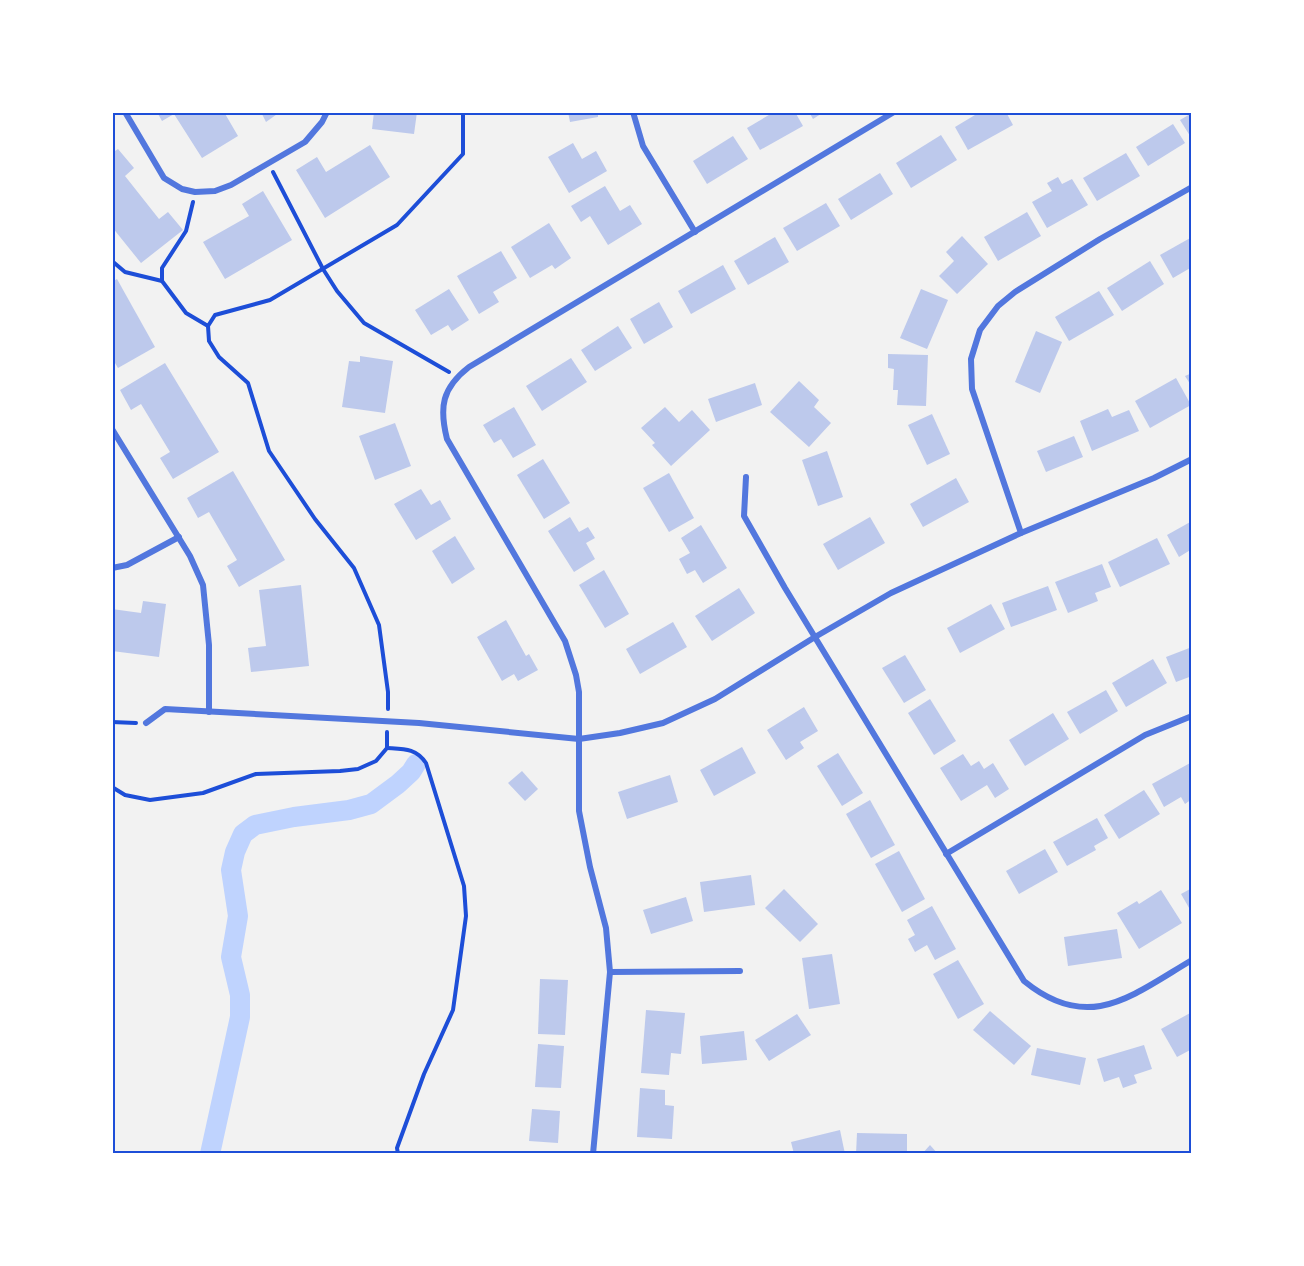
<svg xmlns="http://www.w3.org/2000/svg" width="1304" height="1266" viewBox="0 0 1304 1266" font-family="Arial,sans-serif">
	<rect width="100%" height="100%" fill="#f2f2f2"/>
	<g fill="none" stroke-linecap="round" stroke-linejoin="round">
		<polyline stroke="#bfd3fe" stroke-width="20" points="210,1154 240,1017 240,995 231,957 238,916 231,870 235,852 243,834 255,825 294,817 349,810 371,804 398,784 411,772 416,764"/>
	</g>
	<g fill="#bdc9ec">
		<polygon points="157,112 224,112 238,136 202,158 174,114 162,121"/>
		<polygon points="261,112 280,112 266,122"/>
		<polygon points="374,112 417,112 414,134 372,129"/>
		<polygon points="568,112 598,112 598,117 570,122"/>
		<polygon points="774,112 795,112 803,126 760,150 747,128"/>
		<polygon points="809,112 824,112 813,119"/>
		<polygon points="980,112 1006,112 1013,125 968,150 955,127"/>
		<polygon points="1192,113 1192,139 1180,120"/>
		<polygon points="1173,124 1185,143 1148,166 1136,147"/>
		<polygon points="941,135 957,160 911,188 896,163"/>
		<polygon points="733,136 748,159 707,184 693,161"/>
		<polygon points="573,143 582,159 596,151 607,171 569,193 548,157"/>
		<polygon points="370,145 390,177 325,218 296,170 317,157 326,172"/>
		<polygon points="118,149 134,168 125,176 159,219 168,212 183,230 141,263 112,227 112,153"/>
		<polygon points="1126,153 1140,176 1097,201 1083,178"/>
		<polygon points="880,173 893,194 851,220 838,199"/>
		<polygon points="1058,177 1062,184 1072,179 1088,205 1047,228 1032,202 1052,191 1047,183"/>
		<polygon points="605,186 620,211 630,205 642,224 608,245 590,216 581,222 571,206"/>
		<polygon points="263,191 292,240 225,279 203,242 249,216 242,204"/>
		<polygon points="826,203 840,226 797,251 783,228"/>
		<polygon points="1027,212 1041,236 998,261 984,237"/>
		<polygon points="549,223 571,258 555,269 552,265 530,278 511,247"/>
		<polygon points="962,236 988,264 957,294 939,276 954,261 946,252"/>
		<polygon points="775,237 789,262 748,285 734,261"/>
		<polygon points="1192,237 1192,267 1173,278 1160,255"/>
		<polygon points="501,251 517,278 493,292 499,302 479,314 457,276"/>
		<polygon points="1150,261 1164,284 1122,311 1107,288"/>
		<polygon points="723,265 736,289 691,314 678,291"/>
		<polygon points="117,279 155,347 118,368 112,358 112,282"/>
		<polygon points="449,289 469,320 452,331 448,325 431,335 415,310"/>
		<polygon points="921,289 948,300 927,349 900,338"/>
		<polygon points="1099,291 1114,315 1069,341 1055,317"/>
		<polygon points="659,302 673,327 644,344 630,319"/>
		<polygon points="618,326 632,348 595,371 581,350"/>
		<polygon points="1036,331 1062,342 1040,393 1015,382"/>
		<polygon points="888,354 928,355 926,406 897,405 898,390 893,390 894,369 888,368"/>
		<polygon points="360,356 393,361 385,413 342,407 349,361 360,362"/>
		<polygon points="571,358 587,382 542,411 526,386"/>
		<polygon points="165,363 219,452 173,479 160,458 170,452 141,404 131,410 120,390"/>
		<polygon points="1192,373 1192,387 1185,376"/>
		<polygon points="1176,378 1191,405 1150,428 1135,401"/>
		<polygon points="799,381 819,400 814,407 831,423 809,447 770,412"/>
		<polygon points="755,383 762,405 716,422 708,399"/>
		<polygon points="514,407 536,445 513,458 501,439 494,443 483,425"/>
		<polygon points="665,407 679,422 692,410 710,430 671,466 652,445 655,443 641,428"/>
		<polygon points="1108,409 1112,417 1129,410 1139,431 1092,451 1080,421"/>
		<polygon points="932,414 950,454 927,465 908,425"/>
		<polygon points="395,423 411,466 375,480 359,436"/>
		<polygon points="1074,436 1083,457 1046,472 1037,451"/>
		<polygon points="827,451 843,497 818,506 802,460"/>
		<polygon points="543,459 570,503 544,519 517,475"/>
		<polygon points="233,471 285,560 239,587 227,566 237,560 209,512 198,518 187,498"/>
		<polygon points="669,473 694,518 669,532 643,488"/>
		<polygon points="956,478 969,502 923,527 910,504"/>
		<polygon points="421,489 431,505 440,500 451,519 416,540 394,504"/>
		<polygon points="570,517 579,532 588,527 595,538 586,543 595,559 574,572 548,531"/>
		<polygon points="870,517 885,543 838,570 823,544"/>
		<polygon points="1192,521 1192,549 1179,557 1167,535"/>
		<polygon points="701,525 727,568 703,583 695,570 687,574 679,559 690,553 681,538"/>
		<polygon points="455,536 475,569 452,584 432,551"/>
		<polygon points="1157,538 1170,564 1120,587 1108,562"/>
		<polygon points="1102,564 1111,587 1095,593 1098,601 1068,613 1055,582"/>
		<polygon points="604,570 629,614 605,628 579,585"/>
		<polygon points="301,585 309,666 251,672 248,648 266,646 259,590"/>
		<polygon points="1048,586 1057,610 1011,627 1002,603"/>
		<polygon points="739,588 755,613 712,641 695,616"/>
		<polygon points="143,601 166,604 159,657 112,651 112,609 141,613"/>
		<polygon points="991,604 1005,629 960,653 947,628"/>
		<polygon points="506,620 526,656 529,654 538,670 518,681 514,674 502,681 477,637"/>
		<polygon points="673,622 687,647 640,674 626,649"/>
		<polygon points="1192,647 1192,676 1176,682 1166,657"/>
		<polygon points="905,655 926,690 904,703 882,668"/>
		<polygon points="1153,659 1167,683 1126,707 1112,683"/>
		<polygon points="1106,690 1118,711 1080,734 1067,712"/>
		<polygon points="930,699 956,741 934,755 908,713"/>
		<polygon points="804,707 818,731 800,742 804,748 786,760 767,730"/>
		<polygon points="1053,713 1069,739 1025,766 1009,740"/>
		<polygon points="742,747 756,773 714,796 700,770"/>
		<polygon points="838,753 863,793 842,806 817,766"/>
		<polygon points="963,754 971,766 979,761 984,769 993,763 1009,789 995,798 987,785 961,801 940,768"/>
		<polygon points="1192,762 1192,799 1185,804 1181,797 1164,807 1152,784"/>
		<polygon points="522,771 538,789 525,801 508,783"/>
		<polygon points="670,775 678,802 627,819 618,792"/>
		<polygon points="1144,790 1160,814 1119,839 1104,815"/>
		<polygon points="870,800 895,845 871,858 846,814"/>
		<polygon points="1097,818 1108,838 1094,846 1096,850 1067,866 1053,842"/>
		<polygon points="1045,849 1058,872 1019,894 1006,871"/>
		<polygon points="899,851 925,899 902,912 875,864"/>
		<polygon points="751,875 755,905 704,912 700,882"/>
		<polygon points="1192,888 1192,913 1181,894"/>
		<polygon points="784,889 818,924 800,942 765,908"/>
		<polygon points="1161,890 1182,923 1139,949 1117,913 1137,901 1139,904"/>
		<polygon points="686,897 693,921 651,934 643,910"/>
		<polygon points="932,906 956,949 935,960 927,945 915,952 908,939 915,935 907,920"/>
		<polygon points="1117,929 1122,958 1068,966 1064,937"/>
		<polygon points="832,954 840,1004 809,1009 802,958"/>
		<polygon points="958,960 984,1004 958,1019 933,974"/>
		<polygon points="540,979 568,980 565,1035 538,1034"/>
		<polygon points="646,1010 685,1013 681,1054 671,1053 669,1075 641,1073"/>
		<polygon points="990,1011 1031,1046 1014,1065 973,1030"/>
		<polygon points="1192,1012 1192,1049 1177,1057 1161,1029"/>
		<polygon points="797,1014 811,1035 769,1061 755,1040"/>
		<polygon points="744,1031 747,1060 702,1064 700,1036"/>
		<polygon points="538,1044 564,1046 561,1088 535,1087"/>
		<polygon points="1144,1045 1152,1069 1134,1075 1137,1083 1123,1088 1119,1077 1104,1082 1097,1059"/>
		<polygon points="1037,1048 1086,1058 1080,1085 1031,1075"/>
		<polygon points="640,1088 665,1090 665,1105 674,1106 672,1139 637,1137"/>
		<polygon points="532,1109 560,1111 558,1143 529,1141"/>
		<polygon points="840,1130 845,1154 794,1154 791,1142"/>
		<polygon points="857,1133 907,1134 907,1154 856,1154"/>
		<polygon points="930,1145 938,1154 922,1154"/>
	</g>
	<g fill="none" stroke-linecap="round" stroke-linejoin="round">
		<g stroke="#1d4ed8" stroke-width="4">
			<polyline points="273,172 323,269 337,291 364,323 449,372"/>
			<polyline points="112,261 125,272 162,281 186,313 208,326 215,315 270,300 397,225 463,154 463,112"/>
			<polyline points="162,281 162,268 186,231 193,202"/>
			<polyline points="208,326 209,341 219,357 248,383 269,451 315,519 354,568 379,625 388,692 388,709"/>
			<polyline points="112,722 136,723"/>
			<path d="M387,748C404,749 416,748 426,763L464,886L466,916L453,1010L424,1074L397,1148L398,1154"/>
			<polyline points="112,787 125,795 150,800 203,793 256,774 340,771 358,769 376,761 387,748 387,732"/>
		</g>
		<g stroke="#5277de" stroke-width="6">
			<polyline points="125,112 164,178 182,189 195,192 215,191 231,185 305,142 322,122 327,112"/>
			<polyline points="633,112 643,146 695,232"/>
			<polyline points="112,429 190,556 203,585 209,645 209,712"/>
			<path d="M746,477L744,516L785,588L1024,981C1089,1034 1131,996 1192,960"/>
			<polyline points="1021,533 972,389 971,359 980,330 998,306 1015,292 1100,239 1192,187"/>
			<polyline points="112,568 127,565 179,537"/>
			<polyline points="146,723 165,709 419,723 579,739 620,733 663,723 715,699 815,637 891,593 1021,533 1154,478 1192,459"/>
			<polyline points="946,854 1145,735 1192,716"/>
			<polyline points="610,972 740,971"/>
			<path d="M593,1154L610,972L606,928L590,867L579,811V692L576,675L565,641L447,439C439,407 442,388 469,367L894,112"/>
		</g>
	</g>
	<rect width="1304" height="1266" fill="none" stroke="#ffffff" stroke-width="228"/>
	<rect x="114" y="114" width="1076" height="1038" fill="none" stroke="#1d4ed8" stroke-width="2"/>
</svg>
